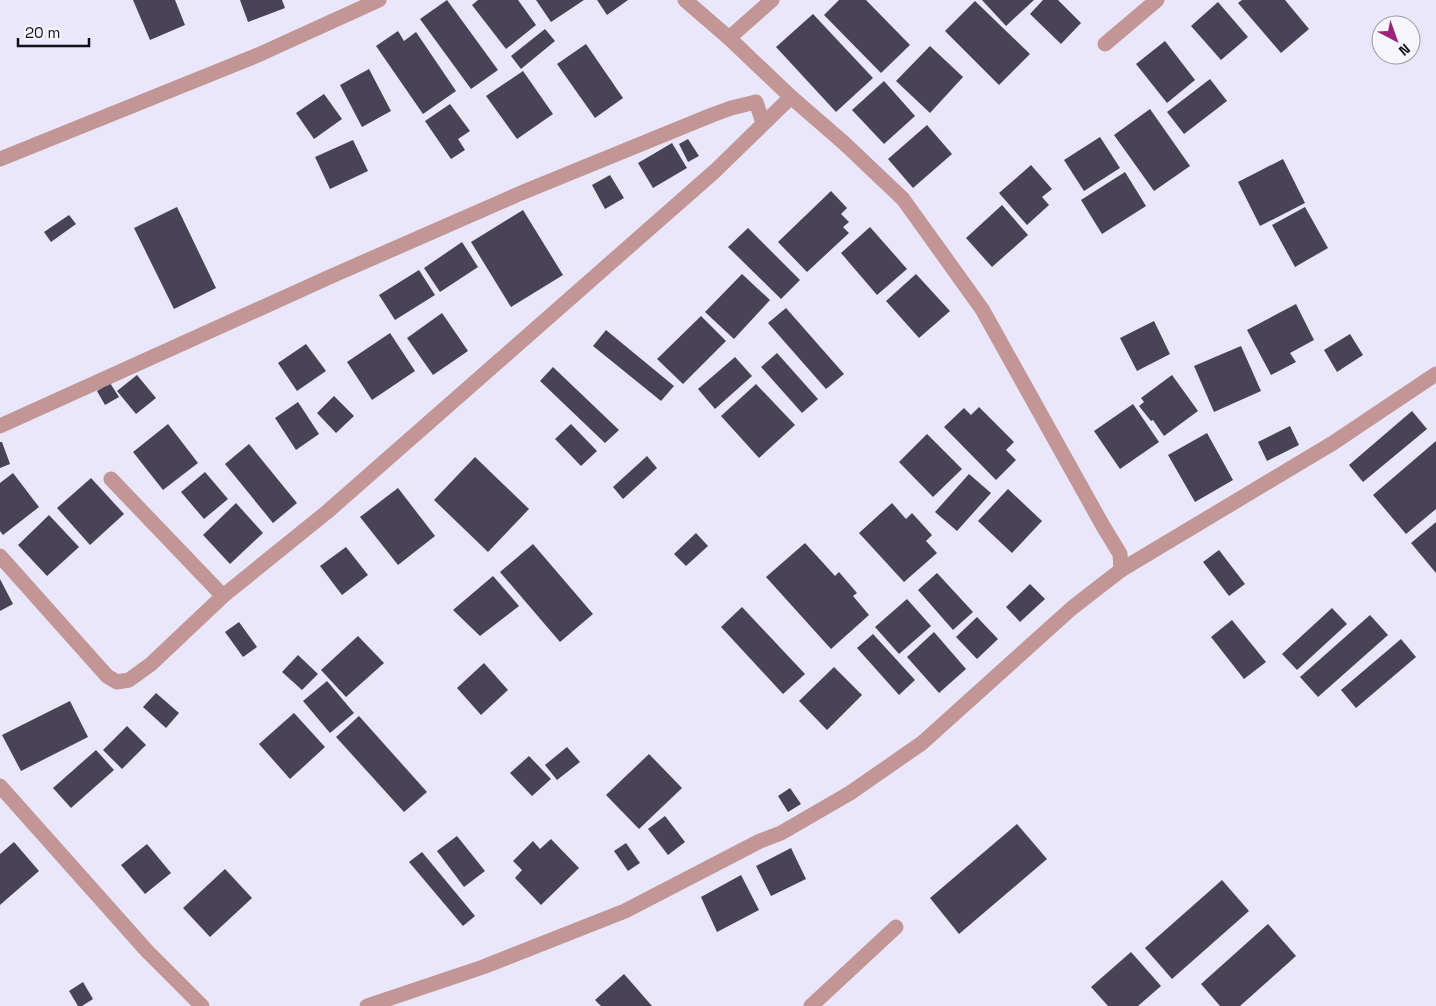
<svg xmlns="http://www.w3.org/2000/svg" width="1436" height="1006" viewBox="0 0 1436 1006" font-family="'Space Grotesk',sans-serif">
	<rect width="100%" height="100%" fill="#eae6fb"/>
	<g fill="#484359">
		<polygon points="133,0 175,0 185,25 150,40"/>
		<polygon points="240,0 282,0 285,8 248,22"/>
		<polygon points="447,0 498,70 471,89 420,19"/>
		<polygon points="478,0 518,0 536,25 506,49 472,5"/>
		<polygon points="536,0 584,0 551,22"/>
		<polygon points="597,0 628,0 607,15"/>
		<polygon points="839,0 866,0 910,45 881,73 824,15"/>
		<polygon points="982,0 1034,0 1006,26"/>
		<polygon points="1043,0 1058,0 1081,23 1061,44 1030,14"/>
		<polygon points="1242,0 1285,0 1309,29 1281,53 1238,3"/>
		<polygon points="975,1 1030,54 999,85 945,31"/>
		<polygon points="1218,2 1248,37 1221,60 1191,26"/>
		<polygon points="813,14 873,78 836,112 776,47"/>
		<polygon points="545,29 555,41 521,69 511,56"/>
		<polygon points="398,31 404,41 416,32 456,91 423,114 376,46"/>
		<polygon points="1165,41 1195,80 1167,103 1136,64"/>
		<polygon points="586,44 623,98 595,118 557,64"/>
		<polygon points="930,46 963,77 930,113 896,81"/>
		<polygon points="369,69 391,111 362,127 340,85"/>
		<polygon points="523,71 553,114 517,139 486,96"/>
		<polygon points="1210,79 1227,101 1184,134 1167,112"/>
		<polygon points="884,81 915,116 884,144 852,110"/>
		<polygon points="324,94 342,119 314,139 296,113"/>
		<polygon points="450,104 470,131 458,139 465,150 451,159 425,121"/>
		<polygon points="1150,109 1190,166 1154,191 1114,135"/>
		<polygon points="927,125 952,154 913,188 888,159"/>
		<polygon points="1100,137 1120,168 1084,191 1064,160"/>
		<polygon points="688,139 699,156 688,162 679,144"/>
		<polygon points="353,140 368,171 330,189 315,157"/>
		<polygon points="672,143 687,168 653,188 638,163"/>
		<polygon points="1283,159 1305,203 1260,226 1238,182"/>
		<polygon points="1031,165 1052,189 1042,197 1049,205 1027,225 999,193"/>
		<polygon points="1125,172 1146,206 1102,234 1081,200"/>
		<polygon points="610,175 624,198 605,209 592,185"/>
		<polygon points="831,191 847,208 841,214 849,222 843,227 849,233 807,272 778,242"/>
		<polygon points="1002,205 1028,235 992,267 966,238"/>
		<polygon points="177,207 216,288 174,309 134,228"/>
		<polygon points="1305,207 1328,248 1295,267 1272,225"/>
		<polygon points="523,210 563,275 511,307 471,242"/>
		<polygon points="69,215 76,224 51,242 44,232"/>
		<polygon points="870,227 907,269 877,295 841,253"/>
		<polygon points="748,228 800,280 781,299 728,247"/>
		<polygon points="462,242 478,267 440,292 424,268"/>
		<polygon points="419,270 435,295 395,320 379,295"/>
		<polygon points="742,274 770,300 734,339 705,312"/>
		<polygon points="916,274 950,311 919,338 886,301"/>
		<polygon points="1296,304 1314,340 1290,353 1296,362 1271,375 1247,330"/>
		<polygon points="786,308 844,374 826,389 768,323"/>
		<polygon points="442,313 468,351 433,375 407,338"/>
		<polygon points="701,316 726,341 683,384 657,359"/>
		<polygon points="1154,321 1170,354 1137,371 1120,338"/>
		<polygon points="606,330 674,386 661,401 593,346"/>
		<polygon points="390,333 415,371 372,400 347,362"/>
		<polygon points="1350,334 1363,355 1337,372 1324,350"/>
		<polygon points="306,344 326,371 297,391 278,363"/>
		<polygon points="1241,346 1261,391 1214,412 1194,366"/>
		<polygon points="777,353 818,399 802,413 761,367"/>
		<polygon points="735,357 752,376 715,409 698,389"/>
		<polygon points="553,367 619,430 605,443 540,381"/>
		<polygon points="137,375 156,398 136,414 117,391"/>
		<polygon points="1172,375 1198,411 1164,436 1153,420 1151,421 1139,406 1144,402 1141,398"/>
		<polygon points="110,383 119,397 105,405 97,391"/>
		<polygon points="756,384 795,425 759,458 721,416"/>
		<polygon points="334,396 354,416 336,433 317,413"/>
		<polygon points="298,402 319,434 296,450 275,418"/>
		<polygon points="1133,404 1159,442 1120,469 1094,431"/>
		<polygon points="979,407 1014,442 1006,450 1016,460 996,480 944,427 964,408 971,415"/>
		<polygon points="1412,411 1427,429 1363,482 1349,465"/>
		<polygon points="168,424 198,463 163,490 133,452"/>
		<polygon points="571,424 597,451 581,466 555,439"/>
		<polygon points="1290,426 1299,445 1267,461 1258,442"/>
		<polygon points="1207,433 1233,480 1195,502 1168,455"/>
		<polygon points="927,434 962,469 933,497 899,462"/>
		<polygon points="1436,441 1436,509 1406,534 1373,495"/>
		<polygon points="0,442 2,442 10,464 0,468"/>
		<polygon points="249,444 297,503 273,523 225,464"/>
		<polygon points="647,456 657,468 623,499 613,487"/>
		<polygon points="475,457 529,509 488,552 434,500"/>
		<polygon points="205,472 228,499 204,519 181,492"/>
		<polygon points="13,473 39,507 3,535 0,531 0,483"/>
		<polygon points="969,474 991,493 957,531 935,512"/>
		<polygon points="91,478 124,514 90,545 57,508"/>
		<polygon points="398,488 435,536 398,565 360,517"/>
		<polygon points="1008,489 1042,521 1012,553 978,521"/>
		<polygon points="236,503 263,533 230,564 203,535"/>
		<polygon points="892,503 906,519 912,513 932,535 926,541 937,553 904,582 859,533"/>
		<polygon points="49,515 79,547 47,576 18,545"/>
		<polygon points="1436,522 1436,573 1411,543"/>
		<polygon points="696,533 708,546 686,566 674,554"/>
		<polygon points="805,543 835,576 839,572 857,593 853,596 869,615 831,649 766,577"/>
		<polygon points="533,544 593,614 560,642 500,572"/>
		<polygon points="346,547 368,575 342,595 320,566"/>
		<polygon points="1219,550 1245,584 1229,596 1203,562"/>
		<polygon points="937,573 973,612 953,630 918,590"/>
		<polygon points="493,576 519,606 480,636 453,610"/>
		<polygon points="0,579 13,604 0,611"/>
		<polygon points="1030,584 1045,599 1020,622 1006,607"/>
		<polygon points="907,599 931,626 899,654 875,627"/>
		<polygon points="742,607 805,674 783,694 721,627"/>
		<polygon points="1332,608 1347,624 1297,670 1282,654"/>
		<polygon points="1370,615 1388,635 1318,697 1300,677"/>
		<polygon points="977,617 998,639 977,659 956,637"/>
		<polygon points="1232,620 1266,662 1244,679 1211,637"/>
		<polygon points="239,622 257,647 243,657 225,632"/>
		<polygon points="934,632 966,669 939,693 907,657"/>
		<polygon points="873,634 915,680 899,695 857,648"/>
		<polygon points="358,636 384,663 346,697 321,670"/>
		<polygon points="1401,639 1416,657 1356,708 1341,690"/>
		<polygon points="298,655 318,674 302,690 282,672"/>
		<polygon points="484,663 508,690 481,715 457,688"/>
		<polygon points="834,667 862,695 827,730 799,701"/>
		<polygon points="327,681 354,713 330,733 303,701"/>
		<polygon points="156,693 179,713 166,728 143,707"/>
		<polygon points="70,701 88,737 21,771 2,735"/>
		<polygon points="294,713 325,747 290,779 259,744"/>
		<polygon points="359,716 427,792 404,812 336,737"/>
		<polygon points="127,726 146,745 122,769 103,750"/>
		<polygon points="567,747 580,762 557,780 545,765"/>
		<polygon points="96,750 114,770 71,808 53,788"/>
		<polygon points="649,754 682,788 639,829 606,795"/>
		<polygon points="529,756 551,779 532,796 510,773"/>
		<polygon points="790,788 801,804 788,812 778,796"/>
		<polygon points="665,816 685,842 668,855 648,829"/>
		<polygon points="1017,824 1047,859 959,934 930,898"/>
		<polygon points="457,836 485,871 464,887 437,851"/>
		<polygon points="551,839 579,868 541,905 515,878 522,870 513,861 533,841 540,849"/>
		<polygon points="14,842 39,871 0,905 0,854"/>
		<polygon points="626,843 640,863 628,871 614,851"/>
		<polygon points="147,844 171,873 145,894 121,865"/>
		<polygon points="791,848 806,879 771,896 756,866"/>
		<polygon points="422,852 475,916 463,926 409,862"/>
		<polygon points="225,869 252,898 210,937 183,908"/>
		<polygon points="741,875 759,910 717,932 701,897"/>
		<polygon points="1222,880 1249,911 1172,979 1145,948"/>
		<polygon points="1268,924 1296,956 1240,1006 1220,1006 1201,984"/>
		<polygon points="1131,952 1161,986 1138,1006 1108,1006 1091,987"/>
		<polygon points="624,974 652,1006 601,1006 595,1000"/>
		<polygon points="83,982 93,999 82,1006 78,1006 69,991"/>
	</g>
	<g fill="none" stroke-linecap="round" stroke-linejoin="round">
		<g stroke="#c19694" stroke-width="15">
			<polyline points="729,38 772,0"/>
			<polyline points="1105,44 1157,0"/>
			<polyline points="0,159 258,55 379,0"/>
			<polyline points="0,426 334,275 521,193 712,115 731,108 756,102 763,123"/>
			<polyline points="111,479 223,596"/>
			<polyline points="0,556 107,676 117,682 129,680 151,664 223,596 327,512 715,171 791,97"/>
			<polyline points="1121,570 1333,443 1436,374"/>
			<polyline points="0,786 147,951 202,1006"/>
			<polyline points="367,1006 483,967 625,911 760,841 781,833 850,793 922,743 1072,608 1121,570 1120,554 1103,526 982,309 903,199 844,143 791,97 729,38 685,0"/>
			<polyline points="811,1006 896,927"/>
		</g>
	</g>
	<g transform="translate(1396 40) rotate(139)"><circle r="24" fill="#f6f5fb" stroke="#9a99a0"/>
	<path d="M0-4L9 19L0 12L-9 19Z" fill="#9b237c"/>
	<text y="-8" font-size="14" font-weight="bold" text-anchor="middle" fill="#110f18">N</text>
	</g>
	<path d="M18 38v8h71v-8" fill="none" stroke="#110f18" stroke-width="2.5"/>
	<text x="25" y="38" font-size="15" fill="#110f18" stroke="#f6f5fb" stroke-width="4" paint-order="stroke">20 m</text>
</svg>
